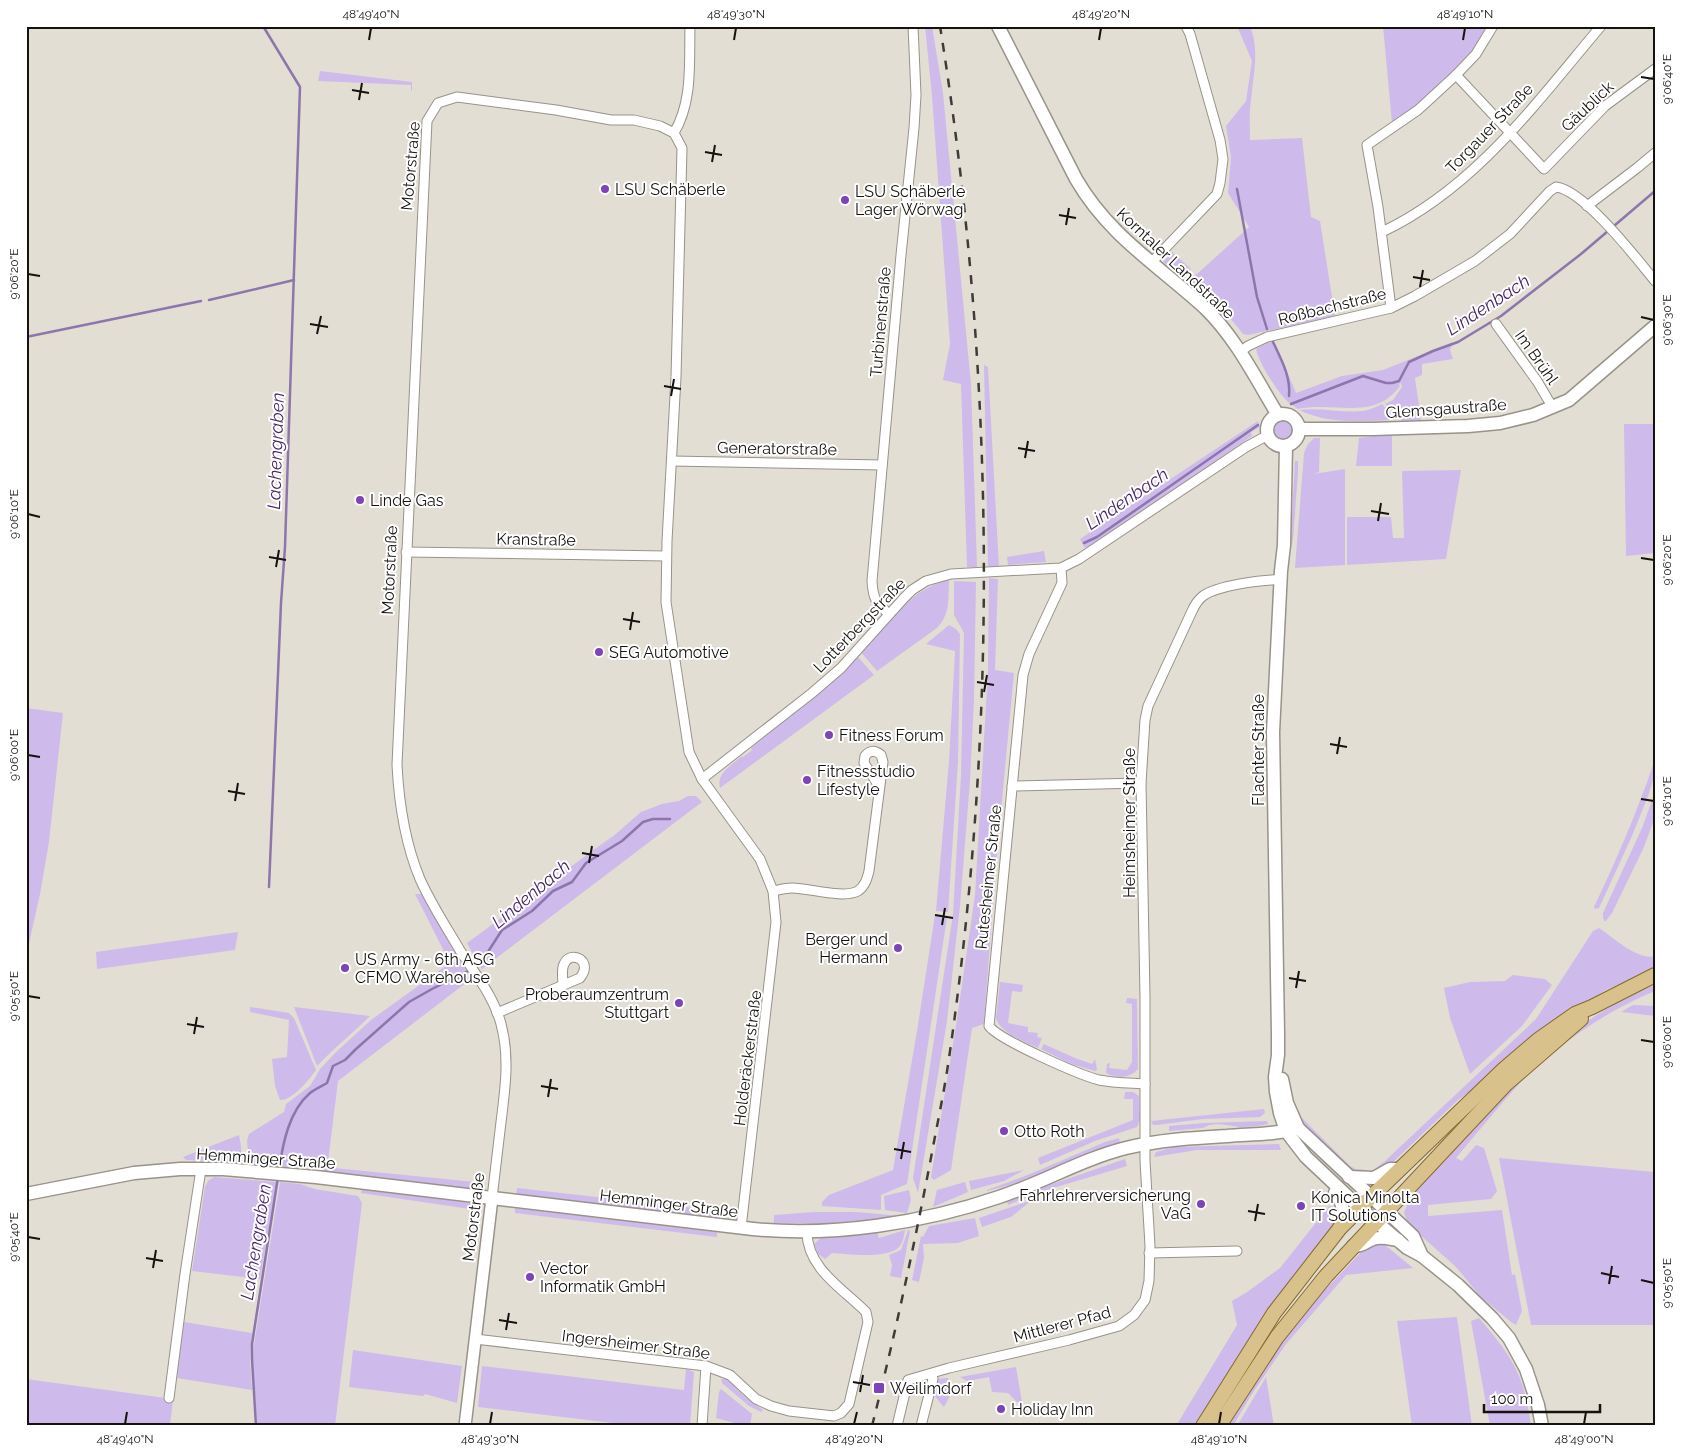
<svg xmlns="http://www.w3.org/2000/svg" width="1681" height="1452" viewBox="0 0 1681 1452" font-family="Raleway,sans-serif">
	<rect width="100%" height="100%" fill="#e3ded3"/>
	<g fill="#cebbeb">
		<polygon points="925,26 932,26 943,93 971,384 977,567 967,567 961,384 943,380 950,344 932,96"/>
		<path d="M1237,26H1250C1260,51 1253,75 1251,100C1249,113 1250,127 1250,140L1302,138L1311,217L1320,221L1335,316L1248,335L1243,334C1237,325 1204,288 1195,284C1193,283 1190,283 1187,283L1249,227L1228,193L1231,157L1226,126L1246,101L1252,61Z"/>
		<polygon points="1383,26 1486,26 1477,45 1448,76 1419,103 1392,123"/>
		<polygon points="320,71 412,82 412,91 411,90 411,85 318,81"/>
		<polygon points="1172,252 1191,269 1183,279 1163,262"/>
		<path d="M1271,341H1274L1296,393L1342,376L1383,370L1453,342L1450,350L1453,359L1422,364V375L1415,378L1421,420L1402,421L1385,404L1393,400L1402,387L1401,383L1399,384L1400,386C1374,422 1333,401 1298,409C1295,407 1291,404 1288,402C1277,392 1259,363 1256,349Z"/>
		<polygon points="984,365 988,367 999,568 988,566"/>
		<path d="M1382,404L1397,420C1365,421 1329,425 1299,410C1320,407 1342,413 1363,411C1369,410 1376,407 1382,404Z"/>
		<circle cx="1284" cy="430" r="10"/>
		<polygon points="1258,421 1260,427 1251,432 1252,436 1090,547 1084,547 1080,539"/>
		<polygon points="1624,424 1655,424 1655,553 1626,556"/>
		<polygon points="1392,434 1392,466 1356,466 1359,438"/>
		<polygon points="1314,438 1320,438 1319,472 1313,474 1345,469 1345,565 1295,568 1304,453 1308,444"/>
		<polygon points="1295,461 1298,461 1298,472 1293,540 1290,553"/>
		<polygon points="1461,470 1446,559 1347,565 1347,517 1391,517 1393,538 1404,538 1402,471"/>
		<polygon points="1044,551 1046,562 1008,565 1007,557"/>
		<polygon points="989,578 998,579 995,670 1014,673 995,875 984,1024 972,1028 951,1170 934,1180 931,1177 956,1026 975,895 988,670"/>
		<path d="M949,580C948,599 951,613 937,628L877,671L860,651C886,624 911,588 949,580Z"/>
		<polygon points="954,581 976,582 974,700 970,781 960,906 947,1021 918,1193 913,1178 953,914 961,775 964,633 954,615"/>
		<polygon points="949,625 956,629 960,634 958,762 948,912 936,911 949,761 955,651 926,644"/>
		<path d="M858,657L874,675L720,788C716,773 732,765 742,756L743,757L752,750L751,748Z"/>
		<polygon points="26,708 63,713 49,842 40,894 26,957"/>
		<path d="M1655,759V774L1648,796L1632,836L1599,908L1595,909L1594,907C1617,859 1638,810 1655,759Z"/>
		<polygon points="1655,792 1655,816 1651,828 1644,847 1612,913 1605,922 1603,918 1603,913 1642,828"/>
		<path d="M688,796H696L702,802L482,969C476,962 472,952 467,943L614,835L587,859L641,812L662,804L679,801Z"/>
		<polygon points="415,894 423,894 471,979 338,1081 328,1162 298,1159 297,1165 293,1168 249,1163 247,1141 249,1134 284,1112 286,1104 310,1086 320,1069 335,1053 371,1020 450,963"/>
		<polygon points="935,915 947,917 907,1184 881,1195 881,1210 822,1206 822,1202 829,1195 893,1170 917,1031"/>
		<path d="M1599,928C1613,937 1638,961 1655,956V969L1606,990L1551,1024L1483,1082L1458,1100L1386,1169L1372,1175V1171L1385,1161L1536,1019L1593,931Z"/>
		<polygon points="238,932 235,950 97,969 96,952"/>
		<polygon points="1513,975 1545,979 1552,985 1522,1026 1470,1074 1450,1018 1444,988 1470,982 1505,981"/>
		<path d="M1000,982L1023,985L1022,992L1012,991L1008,1023L1028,1027V1032L1038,1033L1037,1037L1042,1038L1038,1048C1024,1041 1001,1034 996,1018Z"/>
		<path d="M1655,985V991C1606,1011 1555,1046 1519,1084C1497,1108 1477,1133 1456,1158L1462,1161L1476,1145L1484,1148L1497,1191L1491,1199L1428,1205V1216L1502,1210L1512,1275L1515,1274L1522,1311L1516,1325L1511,1322L1481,1297L1456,1267L1409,1225L1404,1213L1410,1197C1479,1120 1556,1023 1655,985Z"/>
		<path d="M1127,998L1137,999L1138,1069C1131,1078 1117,1079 1106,1073L1107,1064L1110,1063L1109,1068L1127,1070L1132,1062V1004L1126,1003Z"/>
		<polygon points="1633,1005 1655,1006 1655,1016 1621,1012"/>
		<path d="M250,1007L289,1013L294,1018L316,1070C309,1080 292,1101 280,1100L275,1086L272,1059L287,1057L289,1020L250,1012Z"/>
		<path d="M294,1007L370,1016C353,1033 334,1048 317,1066Z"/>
		<polygon points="1044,1044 1075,1058 1092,1064 1095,1059 1097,1070 1095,1071 1071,1064 1041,1049"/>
		<polygon points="1125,1092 1133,1092 1139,1096 1140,1120 1137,1127 1095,1141 1040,1165 1038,1158 1133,1120 1133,1099 1124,1099"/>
		<polygon points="1264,1109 1265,1113 1260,1117 1203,1119 1157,1125 1153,1125 1151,1121"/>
		<polygon points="1295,1111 1350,1166 1356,1169 1367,1170 1366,1174 1352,1173 1305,1129"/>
		<path d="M1267,1121L1268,1124C1260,1126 1253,1127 1244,1127C1232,1127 1214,1120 1203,1128L1169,1131V1126L1204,1123Z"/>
		<path d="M239,1135C241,1145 243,1153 238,1162L186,1160L183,1157Z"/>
		<polygon points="1119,1138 1120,1143 1010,1185 987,1191 987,1190 1030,1174 1105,1142"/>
		<polygon points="1279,1144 1281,1150 1197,1150 1154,1157 1156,1152 1174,1147"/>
		<polygon points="1499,1158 1655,1172 1655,1325 1531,1325"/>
		<polygon points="1125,1159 1127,1166 1043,1191 1008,1205 1007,1202 1041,1188"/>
		<polygon points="324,1167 475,1182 474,1189 323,1173"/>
		<polygon points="1024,1170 1004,1181 971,1190 969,1181"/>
		<polygon points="214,1177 277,1182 260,1279 192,1271 205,1187 208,1181"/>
		<polygon points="280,1182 300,1184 315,1189 358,1196 362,1203 335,1426 257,1426 253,1359 254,1344"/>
		<polygon points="965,1182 968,1192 933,1207 937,1190"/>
		<polygon points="362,1188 471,1203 470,1209 361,1193"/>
		<polygon points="517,1188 721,1211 720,1218 516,1195"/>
		<polygon points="909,1190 911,1200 907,1213 885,1210 884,1196"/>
		<polygon points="1032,1200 1011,1217 982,1227 979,1218"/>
		<polygon points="1330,1205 1333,1215 1339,1216 1337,1223 1200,1426 1176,1426 1237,1325 1232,1301 1247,1292 1280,1268"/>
		<polygon points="515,1208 717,1232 717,1237 515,1213"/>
		<polygon points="815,1212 857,1212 900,1216 834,1224 774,1223 774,1215"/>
		<polygon points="975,1218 979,1236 958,1243 923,1244 924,1258 919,1282 912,1280 921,1236 923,1237 929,1226"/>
		<path d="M905,1230C904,1236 903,1244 898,1248C884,1259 849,1254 832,1253L825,1259L818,1254L814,1244L822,1237L877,1232L879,1238Z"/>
		<polygon points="908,1230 910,1231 901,1278 890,1276 892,1265 889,1255 901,1250"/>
		<polygon points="1385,1241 1385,1245 1413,1268 1346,1275 1286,1344 1250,1397 1233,1426 1225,1426 1251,1384 1305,1311 1364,1249"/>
		<polygon points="1457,1317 1472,1426 1412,1426 1397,1321"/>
		<path d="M1479,1318C1497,1339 1515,1360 1523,1387C1527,1400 1529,1413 1531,1426H1490L1471,1321Z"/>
		<polygon points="184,1322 252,1333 250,1359 252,1390 177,1378"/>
		<polygon points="353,1350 462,1366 457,1403 425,1394 423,1396 349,1387"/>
		<polygon points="482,1366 684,1390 686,1369 694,1372 690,1426 638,1426 478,1407"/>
		<polygon points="1016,1367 1023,1408 1008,1393 992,1392 989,1377 967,1381 960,1377"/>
		<polygon points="1266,1377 1274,1426 1237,1426"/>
		<polygon points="948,1378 951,1394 944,1407 932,1393 934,1379"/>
		<polygon points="26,1379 173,1399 170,1426 26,1426"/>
		<polygon points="721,1379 727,1379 744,1396 763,1410 761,1412 749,1406 722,1383"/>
		<polygon points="721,1389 752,1414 750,1426 738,1424 716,1418 719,1392"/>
	</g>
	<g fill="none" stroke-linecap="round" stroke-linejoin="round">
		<g stroke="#8d76ac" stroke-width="2.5">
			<polyline points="263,26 300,87 285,547 281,603 269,887"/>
			<polyline points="1237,189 1257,297 1267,329"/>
			<polyline points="209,300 294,280"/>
			<polyline points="26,337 201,301"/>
			<path d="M1273,342C1281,359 1291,377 1289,396"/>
			<polyline points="1291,404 1363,376 1386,383 1392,383 1399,381 1409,362 1433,351 1458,342 1501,316 1581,254 1655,191"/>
			<polyline points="1084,543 1097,537 1258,425"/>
			<path d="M279,1169C283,1143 289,1111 310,1093C315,1089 322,1086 327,1083L333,1066L345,1060L356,1049L409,1002L432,989L448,981L460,977L484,958L502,930L532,911L553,891L572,882L586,863L622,841L643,822L653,819H670"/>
			<polyline points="256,1426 252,1359 252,1344 278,1177"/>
		</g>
		<defs>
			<g id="minor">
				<polyline points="1456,75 1544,169 1605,106 1655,69"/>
				<path d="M674,133C693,101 689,63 690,26"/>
				<polyline points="1587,206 1637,168 1655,153"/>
				<path d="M1382,232C1475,188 1536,103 1601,26"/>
				<polyline points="1151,263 1217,194 1220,183 1223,159 1220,140 1190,34 1186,26"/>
				<polyline points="1391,308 1378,207 1367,145 1418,110 1456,75 1476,54 1493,26"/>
				<polyline points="1496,324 1537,381 1553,408"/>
				<path d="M1240,352L1248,346L1267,337L1391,308L1415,296L1475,261L1510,234L1550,191L1556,187C1584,190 1637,259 1655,281"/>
				<polyline points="672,461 882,465"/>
				<polyline points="406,552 666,556"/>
				<path d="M1061,568L1062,583L1029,654L1023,675L989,1026C999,1040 1080,1075 1099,1080C1114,1083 1130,1083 1145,1084"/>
				<path d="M889,614C876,603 873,599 872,581L901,255L914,128L916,95L913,26"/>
				<polyline points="702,779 812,693 841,668 904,598 912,590 926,581 951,574 1061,568 1079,559 1246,447 1268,435"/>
				<polyline points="1012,786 1141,783"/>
				<path d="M773,891C779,890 785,888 792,888C809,888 843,899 858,891C865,886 867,879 869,871L883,762L881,755C875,750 870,750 865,756L864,763L877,783L879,794"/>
				<path d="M497,1013L580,978C594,961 571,949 564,964C561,970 563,978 563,985"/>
				<path d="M492,1198C495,1172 498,1147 501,1122C505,1090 510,1057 501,1024C494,997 476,975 461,952C447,928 431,904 420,879C405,843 399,804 397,765L427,121L438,103L457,97L556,110L611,120H634L660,126L674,133L682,148L676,377L667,541L666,602L689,752L702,779L760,859L773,891L776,922L741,1228"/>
				<polyline points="1149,1253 1237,1251"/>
				<path d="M475,1339L706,1366L730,1375L756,1399L771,1406L789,1411L834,1416L841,1413L849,1404L868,1322L866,1312C843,1289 807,1268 807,1232"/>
				<polyline points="169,1398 185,1274 201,1169"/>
				<polyline points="702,1426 706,1366"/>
				<path d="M897,1426L908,1380L949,1368L1069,1340L1119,1326L1134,1315L1145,1300L1149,1281L1150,1246L1145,1161V997L1141,783L1145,720L1148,706L1193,609C1195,605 1199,599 1203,596C1216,586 1263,579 1280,580"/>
				<polyline points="921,1426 933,1379 931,1374"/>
			</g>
			<polyline id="tertiary" points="465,1426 492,1198"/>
			<g id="secondary">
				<path d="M998,26L1076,179C1109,236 1158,265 1205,308C1236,338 1256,379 1278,415"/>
				<circle cx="1283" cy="430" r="16"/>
				<polyline points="1299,429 1372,429 1468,426 1500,423 1533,415 1569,400 1655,326"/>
				<polyline points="1286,446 1284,545 1281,571 1273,732 1278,1034 1278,1055 1275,1077 1276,1092 1280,1113 1286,1131 1306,1157 1360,1208 1407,1248 1422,1256 1458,1285 1492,1318 1509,1338 1526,1369 1538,1405 1542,1426"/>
				<polyline points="1282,1079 1287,1103 1298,1128 1413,1236 1422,1256"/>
				<polyline points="1349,1177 1374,1178 1390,1169 1400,1169"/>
				<path d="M1336,1191L1335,1193C1345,1205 1344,1214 1340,1228"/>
				<path d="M26,1194L134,1173L180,1169H223L316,1177L753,1229C833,1237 923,1223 999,1197C1042,1183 1082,1159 1126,1148C1159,1140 1192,1138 1227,1136C1250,1134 1275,1135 1298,1128"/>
				<path d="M1353,1246C1364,1246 1364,1242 1373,1239C1381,1236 1390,1239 1398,1240"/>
			</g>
			<g id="primary">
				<polyline points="1203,1426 1274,1313 1340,1228 1371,1197 1504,1069 1538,1040 1575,1014 1592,1007 1655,975"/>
				<polyline points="1219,1426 1277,1337 1326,1276 1506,1084 1581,1019"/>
			</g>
		</defs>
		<use href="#minor" stroke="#989389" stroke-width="11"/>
		<use href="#tertiary" stroke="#989389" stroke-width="14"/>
		<use href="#secondary" stroke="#989389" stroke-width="15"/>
		<use href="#primary" stroke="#84692e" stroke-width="16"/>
		<use href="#minor" stroke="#fff" stroke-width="9"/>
		<use href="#tertiary" stroke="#fff" stroke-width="11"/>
		<use href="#secondary" stroke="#fff" stroke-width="12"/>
		<use href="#primary" stroke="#d9c18b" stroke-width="14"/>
		<path stroke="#3f3c37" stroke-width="2.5" stroke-dasharray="9 9" stroke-linecap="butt" d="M872,1426C894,1339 913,1251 930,1163C936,1130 943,1098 948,1065C999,720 995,370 940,26"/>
	</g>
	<path fill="none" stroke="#15130f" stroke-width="2" d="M369,40L371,28M734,40L736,28M1099,40L1101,28M1463,40L1465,28M1641,77L1654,79M352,90L369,93M359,100L362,83M705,152L722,155M712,162L715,145M1059,215L1076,218M1066,225L1069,208M28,274L40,276M1413,277L1430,280M1420,287L1423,270M1641,317L1654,320M310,324L328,327M317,334L321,316M664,386L681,389M671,396L674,379M1018,448L1035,451M1025,458L1028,441M1371,511L1389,514M28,514L40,517M1378,521L1381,503M269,557L286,560M1641,558L1654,560M276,567L279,550M623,619L640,622M630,630L633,612M977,682L994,685M984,692L987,675M1330,744L1347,747M1337,754L1340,737M28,755L40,757M228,791L245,794M1641,799L1654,801M235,801L238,783M582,853L599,856M589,863L592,846M935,915L953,918M942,925L945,908M1289,978L1306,981M1296,988L1299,971M28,996L40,998M187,1024L204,1027M194,1034L197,1017M1641,1040L1654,1042M541,1086L558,1089M548,1097L551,1079M894,1149L911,1152M901,1159L904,1142M1248,1211L1265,1214M1255,1221L1258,1204M28,1237L40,1239M146,1258L163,1261M153,1268L156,1250M1601,1273L1619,1277M1641,1280L1654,1283M1609,1284L1612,1266M499,1320L517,1323M506,1330L509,1313M853,1382L870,1385M860,1392L863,1375M125,1424L127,1412M490,1424L492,1412M854,1424L857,1412M1219,1424L1221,1412M1584,1424L1586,1412"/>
	<g fill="#7d43b9" stroke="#fff" stroke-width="2">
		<circle cx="605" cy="189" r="5"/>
		<circle cx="845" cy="200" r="5"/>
		<circle cx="360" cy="500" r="5"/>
		<circle cx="599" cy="652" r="5"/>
		<circle cx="829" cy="735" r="5"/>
		<circle cx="807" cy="780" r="5"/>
		<circle cx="898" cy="948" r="5"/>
		<circle cx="345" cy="968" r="5"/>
		<circle cx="679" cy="1003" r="5"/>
		<circle cx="1004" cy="1131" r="5"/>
		<circle cx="1201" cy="1204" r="5"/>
		<circle cx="1301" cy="1206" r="5"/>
		<circle cx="530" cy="1277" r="5"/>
		<rect x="873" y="1382" width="12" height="12" rx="2.5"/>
		<circle cx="1001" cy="1409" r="5"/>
	</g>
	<g text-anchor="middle" stroke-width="4" stroke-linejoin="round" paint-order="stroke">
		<g font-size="16" fill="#15130f" stroke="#fff">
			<text transform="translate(1587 106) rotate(-43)" y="6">Gäublick</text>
			<text transform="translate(1489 128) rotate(-46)" y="6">Torgauer Straße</text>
			<text transform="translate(410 166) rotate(-85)" y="6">Motorstraße</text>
			<text transform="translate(1176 263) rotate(43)" y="6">Korntaler Landstraße</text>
			<text transform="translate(1332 306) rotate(-14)" y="6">Roßbachstraße</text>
			<text transform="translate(880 322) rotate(-85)" y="6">Turbinenstraße</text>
			<text transform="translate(1537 357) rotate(55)" y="6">Im Brühl</text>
			<text transform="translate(1446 408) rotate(-4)" y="6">Glemsgaustraße</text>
			<text transform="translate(777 448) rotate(1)" y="6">Generatorstraße</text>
			<text transform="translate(536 539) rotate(1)" y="6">Kranstraße</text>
			<text transform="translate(389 570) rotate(-87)" y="6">Motorstraße</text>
			<text transform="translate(859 625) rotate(-46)" y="6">Lotterbergstraße</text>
			<text transform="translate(1258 750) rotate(-90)" y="6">Flachter Straße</text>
			<text transform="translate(1129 823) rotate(-90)" y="6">Heimsheimer Straße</text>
			<text transform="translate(988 877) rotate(-84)" y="6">Rutesheimer Straße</text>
			<text transform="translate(747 1058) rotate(-83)" y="6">Holderäckerstraße</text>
			<text transform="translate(266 1158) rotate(4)" y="6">Hemminger Straße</text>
			<text transform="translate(669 1203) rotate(7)" y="6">Hemminger Straße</text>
			<text transform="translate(473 1217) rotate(-83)" y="6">Motorstraße</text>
			<text transform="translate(1062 1324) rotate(-15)" y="6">Mittlerer Pfad</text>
			<text transform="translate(636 1344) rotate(7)" y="6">Ingersheimer Straße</text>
		</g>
		<g font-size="16" fill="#15130f" stroke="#fff" text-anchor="start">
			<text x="615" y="195">LSU Schäberle</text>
			<text x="855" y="197">LSU Schäberle<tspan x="855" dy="18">Lager Wörwag</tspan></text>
			<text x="370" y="506">Linde Gas</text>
			<text x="609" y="658">SEG Automotive</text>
			<text x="839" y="741">Fitness Forum</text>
			<text x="817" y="777">Fitnessstudio<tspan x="817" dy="18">Lifestyle</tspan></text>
			<text x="888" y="945" text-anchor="end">Berger und<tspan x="888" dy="18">Hermann</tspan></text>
			<text x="355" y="965">US Army - 6th ASG<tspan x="355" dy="18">CFMO Warehouse</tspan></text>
			<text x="669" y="1000" text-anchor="end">Proberaumzentrum<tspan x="669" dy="18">Stuttgart</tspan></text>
			<text x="1014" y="1137">Otto Roth</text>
			<text x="1191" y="1201" text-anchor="end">Fahrlehrerversicherung<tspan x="1191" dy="18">VaG</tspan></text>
			<text x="1311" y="1203">Konica Minolta<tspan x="1311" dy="18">IT Solutions</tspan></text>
			<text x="540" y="1274">Vector<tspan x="540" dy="18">Informatik GmbH</tspan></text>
			<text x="890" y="1394">Weilimdorf</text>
			<text x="1011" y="1415">Holiday Inn</text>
		</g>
		<g font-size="18" font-style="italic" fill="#472769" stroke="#fff">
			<text transform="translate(1488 305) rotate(-33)" y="6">Lindenbach</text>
			<text transform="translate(276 451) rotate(-88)" y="6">Lachengraben</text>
			<text transform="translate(1127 499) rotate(-34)" y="6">Lindenbach</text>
			<text transform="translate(531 894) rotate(-40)" y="6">Lindenbach</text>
			<text transform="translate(256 1242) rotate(-81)" y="6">Lachengraben</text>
		</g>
	</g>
	<rect width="1681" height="1452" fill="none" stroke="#ffffff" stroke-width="55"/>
	<path d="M1484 1404v8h116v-8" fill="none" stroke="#15130f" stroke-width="2.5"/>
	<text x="1491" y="1404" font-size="15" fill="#15130f" stroke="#ffffff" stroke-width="4" paint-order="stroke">100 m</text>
	<rect x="28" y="28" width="1626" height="1396" fill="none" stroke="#15130f" stroke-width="2"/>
	<g font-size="12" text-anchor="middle" fill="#15130f">
		<text x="371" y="18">48°49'40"N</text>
		<text x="736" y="18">48°49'30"N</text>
		<text x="1101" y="18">48°49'20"N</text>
		<text x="1465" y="18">48°49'10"N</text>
		<text transform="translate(1667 79) rotate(-90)" y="4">9°06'40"E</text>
		<text transform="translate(14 274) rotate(-90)" y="4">9°06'20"E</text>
		<text transform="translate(1667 320) rotate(-90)" y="4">9°06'30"E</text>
		<text transform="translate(14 514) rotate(-90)" y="4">9°06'10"E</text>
		<text transform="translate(1667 560) rotate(-90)" y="4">9°06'20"E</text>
		<text transform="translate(14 755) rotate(-90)" y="4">9°06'00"E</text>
		<text transform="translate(1667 801) rotate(-90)" y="4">9°06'10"E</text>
		<text transform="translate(14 996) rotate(-90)" y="4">9°05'50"E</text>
		<text transform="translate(1667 1042) rotate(-90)" y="4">9°06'00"E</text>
		<text transform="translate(14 1237) rotate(-90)" y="4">9°05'40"E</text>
		<text transform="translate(1667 1283) rotate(-90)" y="4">9°05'50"E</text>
		<text x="125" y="1443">48°49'40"N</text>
		<text x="490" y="1443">48°49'30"N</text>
		<text x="854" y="1443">48°49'20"N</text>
		<text x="1219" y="1443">48°49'10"N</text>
		<text x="1584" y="1443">48°49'00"N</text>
	</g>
</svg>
